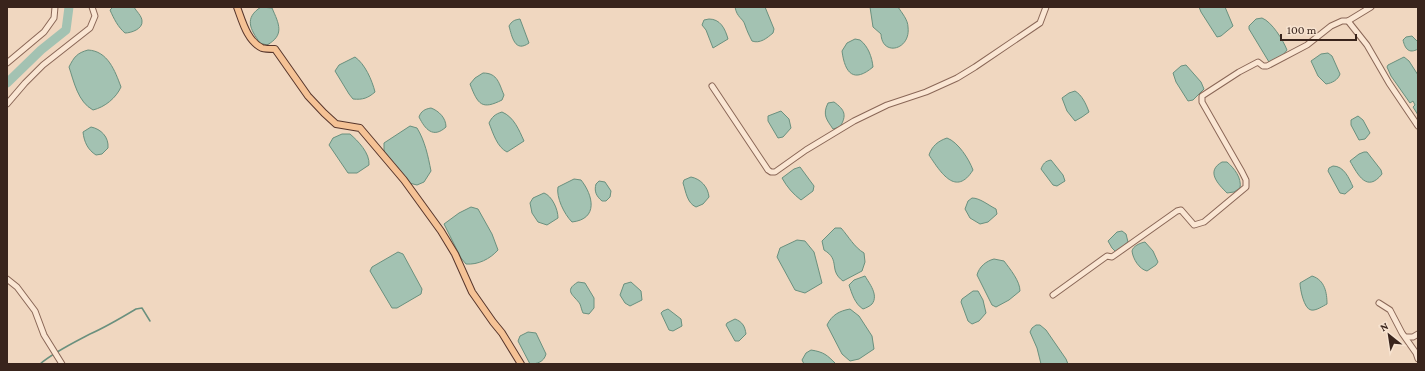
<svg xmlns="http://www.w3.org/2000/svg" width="1425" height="371" viewBox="0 0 1425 371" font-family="'Crimson Pro',serif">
	<rect width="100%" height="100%" fill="#f0d7c0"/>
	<g fill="#a3c2b2" stroke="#6a907e">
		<path d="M113,7H134C136,11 142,16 142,21C143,29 131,33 125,33C118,27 114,19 110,10Z"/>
		<path d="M261,7L272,8C279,24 285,35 267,45L260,43C250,29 244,18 261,7Z"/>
		<path d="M735,7H765L774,29L773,33C767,38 760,44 752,41C749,35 747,31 745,25C743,18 737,18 735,7Z"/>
		<path d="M870,7H898C902,13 908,20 908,27C911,50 882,57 881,34L873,27Z"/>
		<polygon points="1199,7 1225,7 1233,26 1221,36 1217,37 1201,12"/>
		<path d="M1262,18C1272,22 1283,40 1287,50L1283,55L1269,62L1249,29V26L1256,19Z"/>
		<path d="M520,19L529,43C515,53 512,37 509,26C512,21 514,20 520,19Z"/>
		<path d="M709,19C720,19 725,28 728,39L713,48L706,30L702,25L704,20Z"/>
		<path d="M1412,36L1418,42V49C1409,54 1405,49 1403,40L1406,37Z"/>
		<path d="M855,39L860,40C868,46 872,57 873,67C854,83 845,74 842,51L847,43Z"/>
		<path d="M88,50C108,51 115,71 121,87C116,98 105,107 93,110C78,102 74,82 69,67C74,57 77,53 88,50Z"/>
		<path d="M1328,53L1332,56L1340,74C1338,80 1332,83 1326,84L1318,76L1311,61L1321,54Z"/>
		<path d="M355,57C365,64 372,80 375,92C368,98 363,100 353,99L349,94L335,71L339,65Z"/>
		<polygon points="1404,57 1409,61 1418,75 1418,115 1413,107 1415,105 1413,101 1410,103 1391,76 1387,67 1388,65"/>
		<polygon points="1186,65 1201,82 1204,89 1193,100 1188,101 1176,82 1173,73 1181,66"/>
		<path d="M483,73C498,73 499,84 504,95L502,100C482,110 478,105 470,84L475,78Z"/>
		<path d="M1075,91C1082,95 1086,104 1089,112L1082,117L1075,121L1067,111L1062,98L1069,93Z"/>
		<path d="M834,102C845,110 847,115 840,127L833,129C827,120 822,115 828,103Z"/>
		<path d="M431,108C439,111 446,118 446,127C433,139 425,129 419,117C421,111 425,109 431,108Z"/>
		<polygon points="781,111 789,119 791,128 783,137 778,138 768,121 768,116"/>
		<path d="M502,112C514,117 519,130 524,141L507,152C497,147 493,133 489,123C492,117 495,114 502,112Z"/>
		<polygon points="1358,116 1363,120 1370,133 1365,139 1359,140 1351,125 1351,120"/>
		<path d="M410,126L417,128C425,141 428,156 431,171L424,182L417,185L409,183L385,155L384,150V143Z"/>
		<path d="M91,127C101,129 109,137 108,148L102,154L96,155C88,150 84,142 83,132Z"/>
		<path d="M342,134H350C358,141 370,153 369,165L357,173H348L329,145L333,138Z"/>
		<path d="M947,138C958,142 969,159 973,170C956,197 941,173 929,155C932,146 938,141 947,138Z"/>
		<path d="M1364,152H1367L1381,170L1382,174C1367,193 1358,175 1350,161L1359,154Z"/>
		<path d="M1051,160L1063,175L1065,181L1057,186L1053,185L1041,169C1043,164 1045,161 1051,160Z"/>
		<path d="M1222,162H1227C1234,168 1242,178 1240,188L1234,192L1227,193C1217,183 1206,171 1222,162Z"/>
		<path d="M1333,166C1344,166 1349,178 1353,187L1345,194L1340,193L1328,171L1329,168Z"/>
		<path d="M800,167L814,186L813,191L801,200C793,194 787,187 782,178L794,169Z"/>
		<path d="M691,177C701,179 708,187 709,197L703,204L696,207C687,203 686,192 683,183L684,180Z"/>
		<path d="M574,179L581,180C593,195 599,219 572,222C564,214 556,197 558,187Z"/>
		<path d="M599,181L605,182L611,191L610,197L606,201H602C596,196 594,191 596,184Z"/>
		<path d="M544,193C552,196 558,209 558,218L547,225L538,222L532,213L530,203L533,198Z"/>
		<path d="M972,198C980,198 988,205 996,209L997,214L988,222L980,224L970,218L965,209L968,201Z"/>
		<path d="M471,207L478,209L492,234L498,250C490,259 478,265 466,264L461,258L444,224L459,213Z"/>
		<path d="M835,228H841C849,237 854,247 864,253L865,262L862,271L843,281C828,270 841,260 824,250L822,241Z"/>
		<polygon points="1122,231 1126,234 1128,242 1116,252 1112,248 1108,241 1117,232"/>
		<polygon points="797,240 805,241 814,252 822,283 805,293 795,290 777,257 780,248"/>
		<path d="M1145,242L1153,251L1158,262L1156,265L1147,271C1139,269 1133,259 1132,251C1133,246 1140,243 1145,242Z"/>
		<polygon points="398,252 403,254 422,289 421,294 397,308 392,308 370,271 372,267"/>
		<path d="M994,259L1004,261C1010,269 1020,281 1020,291L1009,300L996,307L992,305L977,275C979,267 986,261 994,259Z"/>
		<path d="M865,276C869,283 879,295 872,304C870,306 866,308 863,309C855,304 852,294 849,285L854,280Z"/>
		<path d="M1312,276C1325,280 1327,293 1327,304C1323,306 1316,311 1311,310C1304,309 1300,289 1300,283Z"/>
		<path d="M578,282L585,283L594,298V308L589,314L583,313C582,311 581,307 580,304C574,295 563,291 578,282Z"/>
		<polygon points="631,282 641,291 642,300 630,306 625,303 620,295 624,284"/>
		<polygon points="973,291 978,291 983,300 986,313 979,321 972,324 968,321 961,302 962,299"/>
		<polygon points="668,309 681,319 682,326 673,331 669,330 661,313 663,311"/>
		<path d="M850,309L859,316L872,336L874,349L859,359L850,361L842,354L827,325C832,315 839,311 850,309Z"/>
		<path d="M735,319C743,322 745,327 746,334L739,341H735L726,325L727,323Z"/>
		<polygon points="1036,325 1040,325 1046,330 1066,359 1068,364 1041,364 1037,348 1030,332 1032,328"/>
		<path d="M528,332L536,333L546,354C544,362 537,364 530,364L518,341L520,336Z"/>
		<path d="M811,350C824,352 827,355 836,364H804L802,360L806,353Z"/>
	</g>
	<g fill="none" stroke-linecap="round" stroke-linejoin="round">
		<path stroke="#6a907e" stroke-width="1.5" d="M40,364C54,352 73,343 90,334C106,327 121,318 136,309L142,308L150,321"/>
		<polyline stroke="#a3c2b2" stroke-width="9" points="7,83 41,50 66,30 69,7"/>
		<defs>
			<g id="minor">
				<polyline points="1348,21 1367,45 1389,83 1418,126"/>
				<polyline points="7,63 44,32 54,18 55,7"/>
				<polyline points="712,86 768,170 771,172 775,172 806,150 854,121 887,105 926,92 957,78 975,67 1040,23 1046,7"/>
				<polyline points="7,104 25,83 43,65 90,28 95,16 92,7"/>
				<polyline points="7,279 17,287 35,311 44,335 62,364"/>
				<polyline points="1053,295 1107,256 1112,257 1177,211 1181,210 1194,225 1204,222 1246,187 1246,180 1242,172 1202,102 1202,96 1239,72 1258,62 1263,66 1267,66 1307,45 1331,26 1342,21 1348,21 1371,7"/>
				<polyline points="1379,303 1390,310 1402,333 1416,353 1418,359"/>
				<polyline points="1406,337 1413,337 1418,334"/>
			</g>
			<path id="major" d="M237,7C242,20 247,41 262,48C265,49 271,49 275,49L308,96L324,113L336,124L360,128L404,180L441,231L455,254L472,292L493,322L502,333L521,364"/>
		</defs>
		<use href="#minor" stroke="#8a6757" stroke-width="7"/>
		<use href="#major" stroke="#57362c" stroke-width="8"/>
		<use href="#minor" stroke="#fae6d3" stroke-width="5"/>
		<use href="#major" stroke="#f5c295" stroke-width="6"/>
	</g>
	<rect width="1425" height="371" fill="none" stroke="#39241c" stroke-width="16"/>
	<g transform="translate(1389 335) rotate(330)" stroke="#f7e3d0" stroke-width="3" paint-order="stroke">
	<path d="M0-3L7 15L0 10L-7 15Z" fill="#39241c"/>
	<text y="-6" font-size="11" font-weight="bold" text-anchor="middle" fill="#39241c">N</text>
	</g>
	<path d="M1281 34v6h75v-6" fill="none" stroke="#39241c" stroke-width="2"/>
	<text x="1287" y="34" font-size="12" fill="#39241c" stroke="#f7e3d0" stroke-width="3" paint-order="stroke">100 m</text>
</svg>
